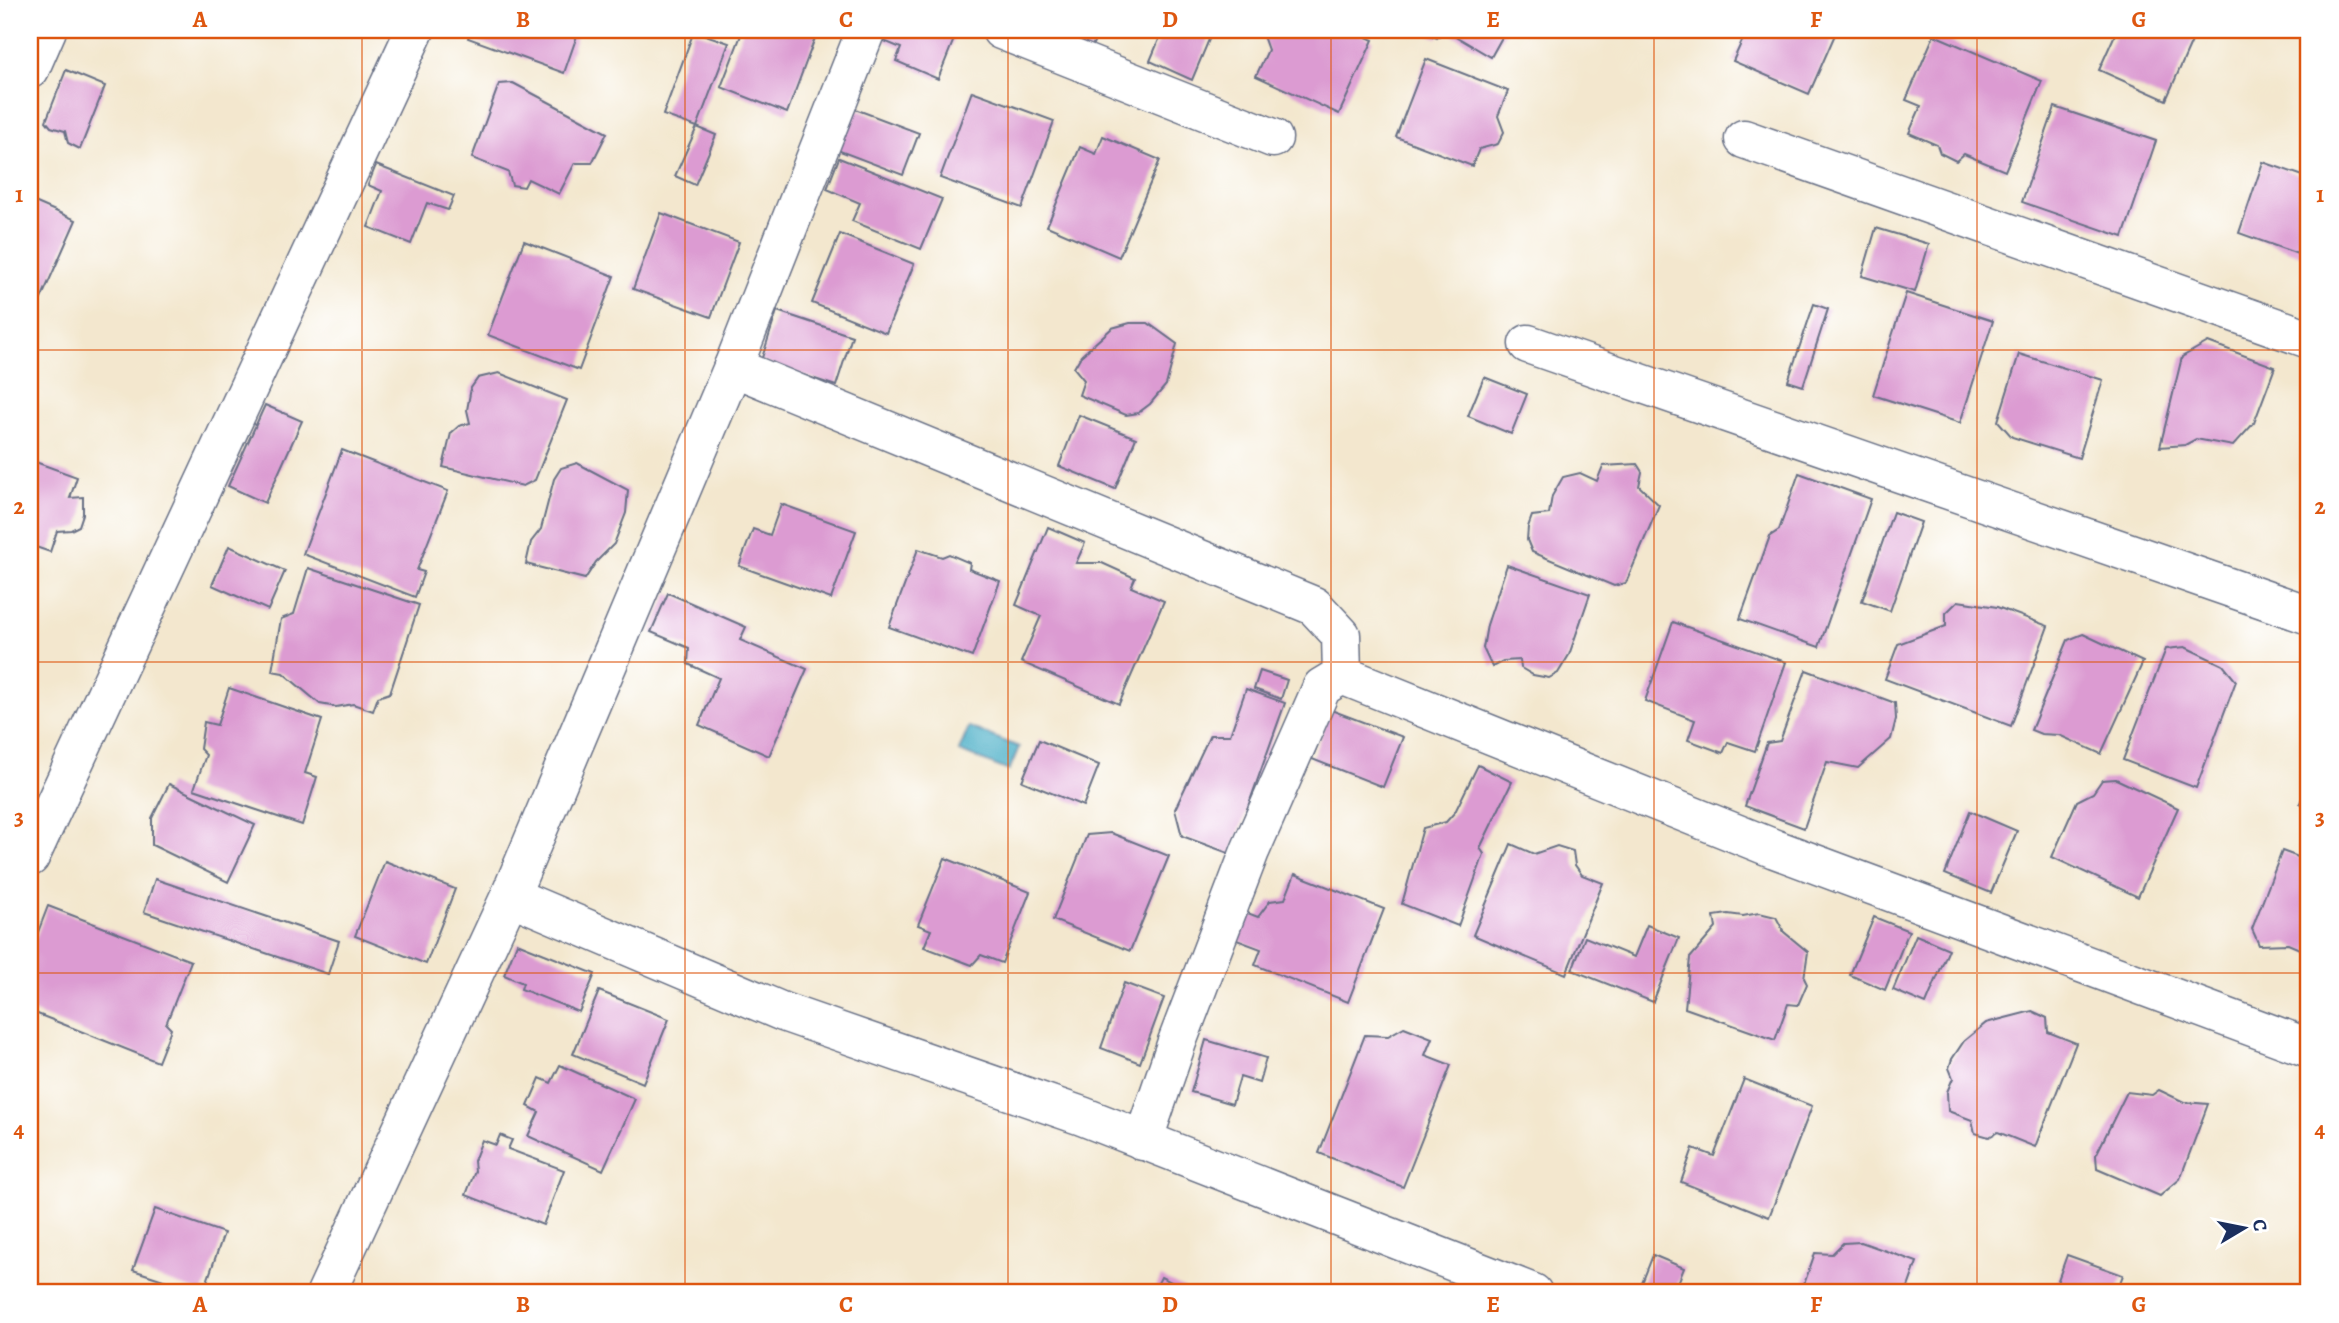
<svg xmlns="http://www.w3.org/2000/svg" width="2339" height="1323" viewBox="0 0 2339 1323" font-family="Alegreya,serif">
	<rect width="100%" height="100%" fill="#fff"/>
	<filter id="ink" filterUnits="userSpaceOnUse"><feTurbulence type="fractalNoise" baseFrequency=".0143" numOctaves="2"/><feDisplacementMap in="SourceGraphic" scale="14" xChannelSelector="R" yChannelSelector="G"/><feConvolveMatrix kernelMatrix="1 2 1 2 8 2 1 2 1" color-interpolation-filters="sRGB"/></filter>
	<filter id="wash" filterUnits="userSpaceOnUse"><feTurbulence type="fractalNoise" baseFrequency=".00686" numOctaves="4" result="noise"/><feDisplacementMap in="SourceGraphic" scale="28" xChannelSelector="R" yChannelSelector="G"/><feGaussianBlur stdDeviation="1.57" result="paint"/><feColorMatrix in="noise" values="0 0 0 0 0 0 0 0 0 0 0 0 0 0 0 0 0 1.4 0 .05"/><feComposite in="paint" operator="in"/></filter>
	<g filter="url(#wash)">
		<rect width="100%" height="100%" fill="#f3e7ce"/>
		<polygon fill="#47adc6" stroke="#316e92" stroke-width="2" points="969,727 1019,747 1009,771 959,751"/>
		<g id="blocks">
			<g fill="#dc9bd2">
				<polygon points="280,30 312,30 297,35"/>
				<polygon points="471,30 579,30 564,73 468,38"/>
				<polygon points="743,30 818,30 787,113 721,87"/>
				<polygon points="888,30 945,30 956,34 938,79 896,61 901,48 884,41"/>
				<polygon points="1057,30 1100,30 1088,54 1054,37"/>
				<polygon points="1163,30 1213,30 1192,80 1150,61"/>
				<polygon points="1266,30 1351,30 1373,40 1339,114 1256,76 1268,50 1263,36"/>
				<polygon points="1419,30 1506,30 1491,57 1445,30 1437,38"/>
				<polygon points="1747,30 1837,30 1809,94 1733,61"/>
				<polygon points="2117,30 2197,30 2166,100 2099,70"/>
				<polygon points="694,31 729,43 697,127 663,115"/>
				<polygon points="1934,35 2042,81 2005,171 1964,154 1956,161 1940,153 1937,145 1909,133 1921,106 1906,100"/>
				<polygon points="1426,59 1508,91 1498,116 1504,132 1498,144 1479,149 1472,166 1396,137"/>
				<polygon points="66,70 105,86 80,149 68,143 65,131 51,127 46,121"/>
				<polygon points="513,83 607,133 592,163 575,163 559,194 528,179 524,187 512,185 508,172 472,158 499,84"/>
				<polygon points="972,91 1054,121 1022,208 940,178"/>
				<polygon points="847,106 919,133 903,175 832,148"/>
				<polygon points="2055,107 2156,141 2123,237 2022,202"/>
				<polygon points="697,127 716,135 695,185 675,176"/>
				<polygon points="1103,136 1160,160 1119,257 1047,226 1080,147 1096,154"/>
				<polygon points="839,158 942,199 921,249 852,221 860,203 827,189"/>
				<polygon points="2263,162 2309,178 2309,258 2239,233"/>
				<polygon points="376,165 454,196 448,210 427,203 411,244 368,227 382,191 368,185"/>
				<polygon points="30,200 76,220 41,299 30,295"/>
				<polygon points="661,213 739,242 711,317 633,289"/>
				<polygon points="1876,228 1929,244 1915,292 1862,276"/>
				<polygon points="840,234 914,264 886,333 812,303"/>
				<polygon points="524,241 614,276 579,370 488,335"/>
				<polygon points="1906,293 1993,321 1960,423 1873,395"/>
				<polygon points="1814,304 1828,309 1803,386 1788,381"/>
				<polygon points="777,311 852,336 836,386 761,361"/>
				<polygon points="1130,323 1148,323 1177,344 1166,385 1150,404 1138,413 1126,415 1079,395 1084,380 1074,368 1081,356 1112,328"/>
				<polygon points="2208,342 2275,367 2254,423 2233,446 2196,439 2185,445 2160,447 2182,357"/>
				<polygon points="2019,354 2103,380 2079,458 2012,437 1998,421"/>
				<polygon points="499,373 567,400 535,480 523,486 443,467 451,433 459,426 470,423 467,410 471,388 478,378"/>
				<polygon points="1484,377 1527,394 1511,434 1468,416"/>
				<polygon points="265,405 302,421 265,503 228,486"/>
				<polygon points="1079,415 1136,438 1115,489 1059,466"/>
				<polygon points="342,450 448,491 417,570 424,572 415,597 303,554"/>
				<polygon points="30,460 77,477 70,498 83,497 83,514 79,526 71,530 57,531 50,552 30,545"/>
				<polygon points="577,463 628,490 626,513 614,544 596,562 585,579 526,564 531,542 541,529 554,479 561,468"/>
				<polygon points="1637,464 1642,472 1639,486 1659,505 1626,583 1614,586 1532,552 1527,540 1528,527 1532,516 1549,514 1552,496 1563,477 1580,473 1597,481 1603,466"/>
				<polygon points="1799,473 1871,499 1819,647 1740,619 1770,536 1779,530"/>
				<polygon points="2309,474 2309,495 2302,492"/>
				<polygon points="781,504 856,531 831,599 739,566 753,529 770,535"/>
				<polygon points="1893,512 1921,522 1890,611 1862,601"/>
				<polygon points="1048,527 1085,543 1076,563 1102,563 1135,578 1131,587 1164,601 1119,704 1021,662 1041,616 1016,605"/>
				<polygon points="229,546 285,571 268,610 212,585"/>
				<polygon points="918,549 942,557 949,554 970,563 969,569 1000,581 972,657 889,627"/>
				<polygon points="1507,565 1590,594 1569,655 1558,673 1549,678 1533,675 1521,668 1520,660 1503,661 1492,667 1483,648 1487,625"/>
				<polygon points="308,568 419,605 390,693 378,697 373,711 353,704 336,707 320,704 283,673 272,671 281,619 294,614"/>
				<polygon points="668,593 746,627 740,640 807,669 769,756 699,725 719,678 688,664 689,648 651,632"/>
				<polygon points="1958,601 1997,607 2048,626 2011,726 1885,679 1898,644 1946,626 1946,613"/>
				<polygon points="1673,622 1786,662 1755,751 1728,742 1723,753 1688,740 1695,720 1645,701"/>
				<polygon points="2083,634 2143,662 2101,754 2059,735 2041,734 2031,730 2068,640"/>
				<polygon points="2185,647 2223,665 2236,681 2196,788 2123,760 2166,649"/>
				<polygon points="1806,670 1895,703 1896,719 1891,739 1858,768 1827,762 1804,828 1745,806 1767,743 1780,741"/>
				<polygon points="1260,671 1287,680 1281,699 1254,689"/>
				<polygon points="229,688 322,720 305,773 317,777 302,825 194,789 206,755 200,749 204,722 217,725"/>
				<polygon points="1246,689 1285,703 1231,854 1182,836 1175,809 1210,735 1230,735"/>
				<polygon points="1331,710 1403,737 1383,787 1312,759"/>
				<polygon points="1039,740 1099,765 1083,806 1022,781"/>
				<polygon points="1478,765 1512,782 1480,848 1484,854 1458,926 1402,904 1423,828 1446,822 1455,812"/>
				<polygon points="2116,779 2178,808 2138,897 2052,857 2077,801 2093,793 2102,780"/>
				<polygon points="2309,781 2309,807 2300,803"/>
				<polygon points="169,784 255,825 228,882 152,845 152,818"/>
				<polygon points="1970,811 2017,831 1991,893 1945,874"/>
				<polygon points="1111,833 1169,856 1130,951 1053,920 1087,835"/>
				<polygon points="1511,844 1534,854 1557,846 1573,851 1575,865 1582,875 1603,883 1566,974 1473,935"/>
				<polygon points="2282,851 2309,861 2309,953 2288,944 2259,945 2252,929"/>
				<polygon points="945,858 1030,892 1002,963 981,955 972,965 924,947 931,930 918,925"/>
				<polygon points="385,861 455,889 426,964 355,936"/>
				<polygon points="1295,874 1384,909 1348,1002 1255,965 1261,949 1234,939 1245,912 1258,917 1270,901 1285,899"/>
				<polygon points="155,879 339,941 328,974 144,912"/>
				<polygon points="48,906 191,961 166,1024 171,1029 158,1062 30,1011 30,953"/>
				<polygon points="1759,913 1776,917 1784,932 1808,952 1804,978 1807,984 1798,1005 1788,1004 1775,1040 1685,1008 1690,958 1716,928 1714,916 1728,914 1743,916"/>
				<polygon points="1874,917 1909,931 1885,990 1850,975"/>
				<polygon points="1647,925 1679,938 1653,1002 1572,970 1585,937 1634,957"/>
				<polygon points="1916,935 1949,949 1926,1004 1893,990"/>
				<polygon points="517,943 595,974 579,1012 521,989 523,983 504,975"/>
				<polygon points="1124,983 1164,998 1140,1063 1101,1048"/>
				<polygon points="599,991 669,1019 643,1083 573,1054"/>
				<polygon points="2032,1011 2047,1018 2048,1032 2076,1043 2035,1147 1998,1132 1989,1137 1975,1133 1972,1120 1948,1111 1947,1092 1953,1078 1949,1068 1952,1059 1964,1041 1986,1023"/>
				<polygon points="1404,1027 1432,1038 1425,1055 1451,1065 1403,1187 1319,1153 1365,1035 1388,1036"/>
				<polygon points="1206,1040 1266,1058 1259,1083 1240,1077 1232,1104 1191,1092"/>
				<polygon points="560,1065 635,1099 603,1170 528,1136 539,1112 528,1106 540,1078 551,1083"/>
				<polygon points="1744,1079 1812,1106 1769,1217 1681,1182 1693,1148 1714,1156"/>
				<polygon points="2159,1090 2184,1102 2208,1104 2180,1179 2160,1196 2097,1169 2096,1155 2127,1092 2152,1095"/>
				<polygon points="500,1135 512,1140 508,1149 564,1170 543,1225 466,1195 475,1171 474,1161 482,1140 496,1145"/>
				<polygon points="155,1209 224,1233 203,1293 133,1270"/>
				<polygon points="1861,1242 1917,1262 1906,1293 1801,1293 1815,1253 1832,1254 1843,1243"/>
				<polygon points="1653,1255 1684,1268 1674,1293 1644,1293 1639,1291"/>
				<polygon points="2067,1255 2123,1275 2116,1293 2085,1293 2057,1283"/>
				<polygon points="1161,1277 1187,1290 1185,1293 1153,1293"/>
			</g>
		</g>
	</g>
	<g filter="url(#ink)">
		<use href="#blocks" fill-opacity="0" stroke="#676f85" stroke-width="2"/>
		<g fill="none" stroke-linecap="round" stroke-linejoin="round">
			<defs>
				<g id="street">
					<polyline points="1001,30 1273,138"/>
					<polyline points="30,69 47,30"/>
					<polyline points="1744,139 2309,339"/>
					<polyline points="1528,344 2309,615"/>
					<polyline points="733,367 1314,606 1341,635 1342,675 1775,849 2309,1048"/>
					<polyline points="30,857 415,30"/>
					<polyline points="510,896 783,1012 1082,1116 1533,1293"/>
					<polyline points="1143,1141 1177,1042 1250,851 1322,687 1342,675"/>
					<polyline points="326,1293 510,896 733,367 866,30"/>
				</g>
			</defs>
			<use href="#street" stroke="#676f85" stroke-width="41"/>
			<use href="#street" stroke="#fff" stroke-width="38"/>
		</g>
	</g>
	<path fill="none" stroke="#de5710" stroke-width="2" stroke-opacity="0.55" d="M362,30V1293M685,30V1293M1008,30V1293M1331,30V1293M1654,30V1293M1977,30V1293M30,350H2309M30,662H2309M30,973H2309"/>
	<rect width="2339" height="1323" fill="none" stroke="#fff" stroke-width="77"/>
	<g transform="translate(2244 1228) rotate(80)" stroke="#ffffff" stroke-width="5" paint-order="stroke">
	<path d="M0-5L12 26L0 18L-12 26Z" fill="#1b2f5e"/>
	<text y="-10" font-size="19" font-weight="bold" text-anchor="middle" fill="#1b2f5e">С</text>
	</g>
	<rect x="38" y="38" width="2262" height="1246" fill="none" stroke="#de5710" stroke-width="2.5"/>
	<g font-size="23" text-anchor="middle" font-weight="bold" fill="#de5710">
		<text x="200" y="27">A</text>
		<text x="523" y="27">B</text>
		<text x="846" y="27">C</text>
		<text x="1170" y="27">D</text>
		<text x="1493" y="27">E</text>
		<text x="1816" y="27">F</text>
		<text x="2139" y="27">G</text>
		<text x="19" y="202">1</text>
		<text x="2320" y="202">1</text>
		<text x="19" y="514">2</text>
		<text x="2320" y="514">2</text>
		<text x="19" y="825">3</text>
		<text x="2320" y="825">3</text>
		<text x="19" y="1137">4</text>
		<text x="2320" y="1137">4</text>
		<text x="200" y="1312">A</text>
		<text x="523" y="1312">B</text>
		<text x="846" y="1312">C</text>
		<text x="1170" y="1312">D</text>
		<text x="1493" y="1312">E</text>
		<text x="1816" y="1312">F</text>
		<text x="2139" y="1312">G</text>
	</g>
</svg>
